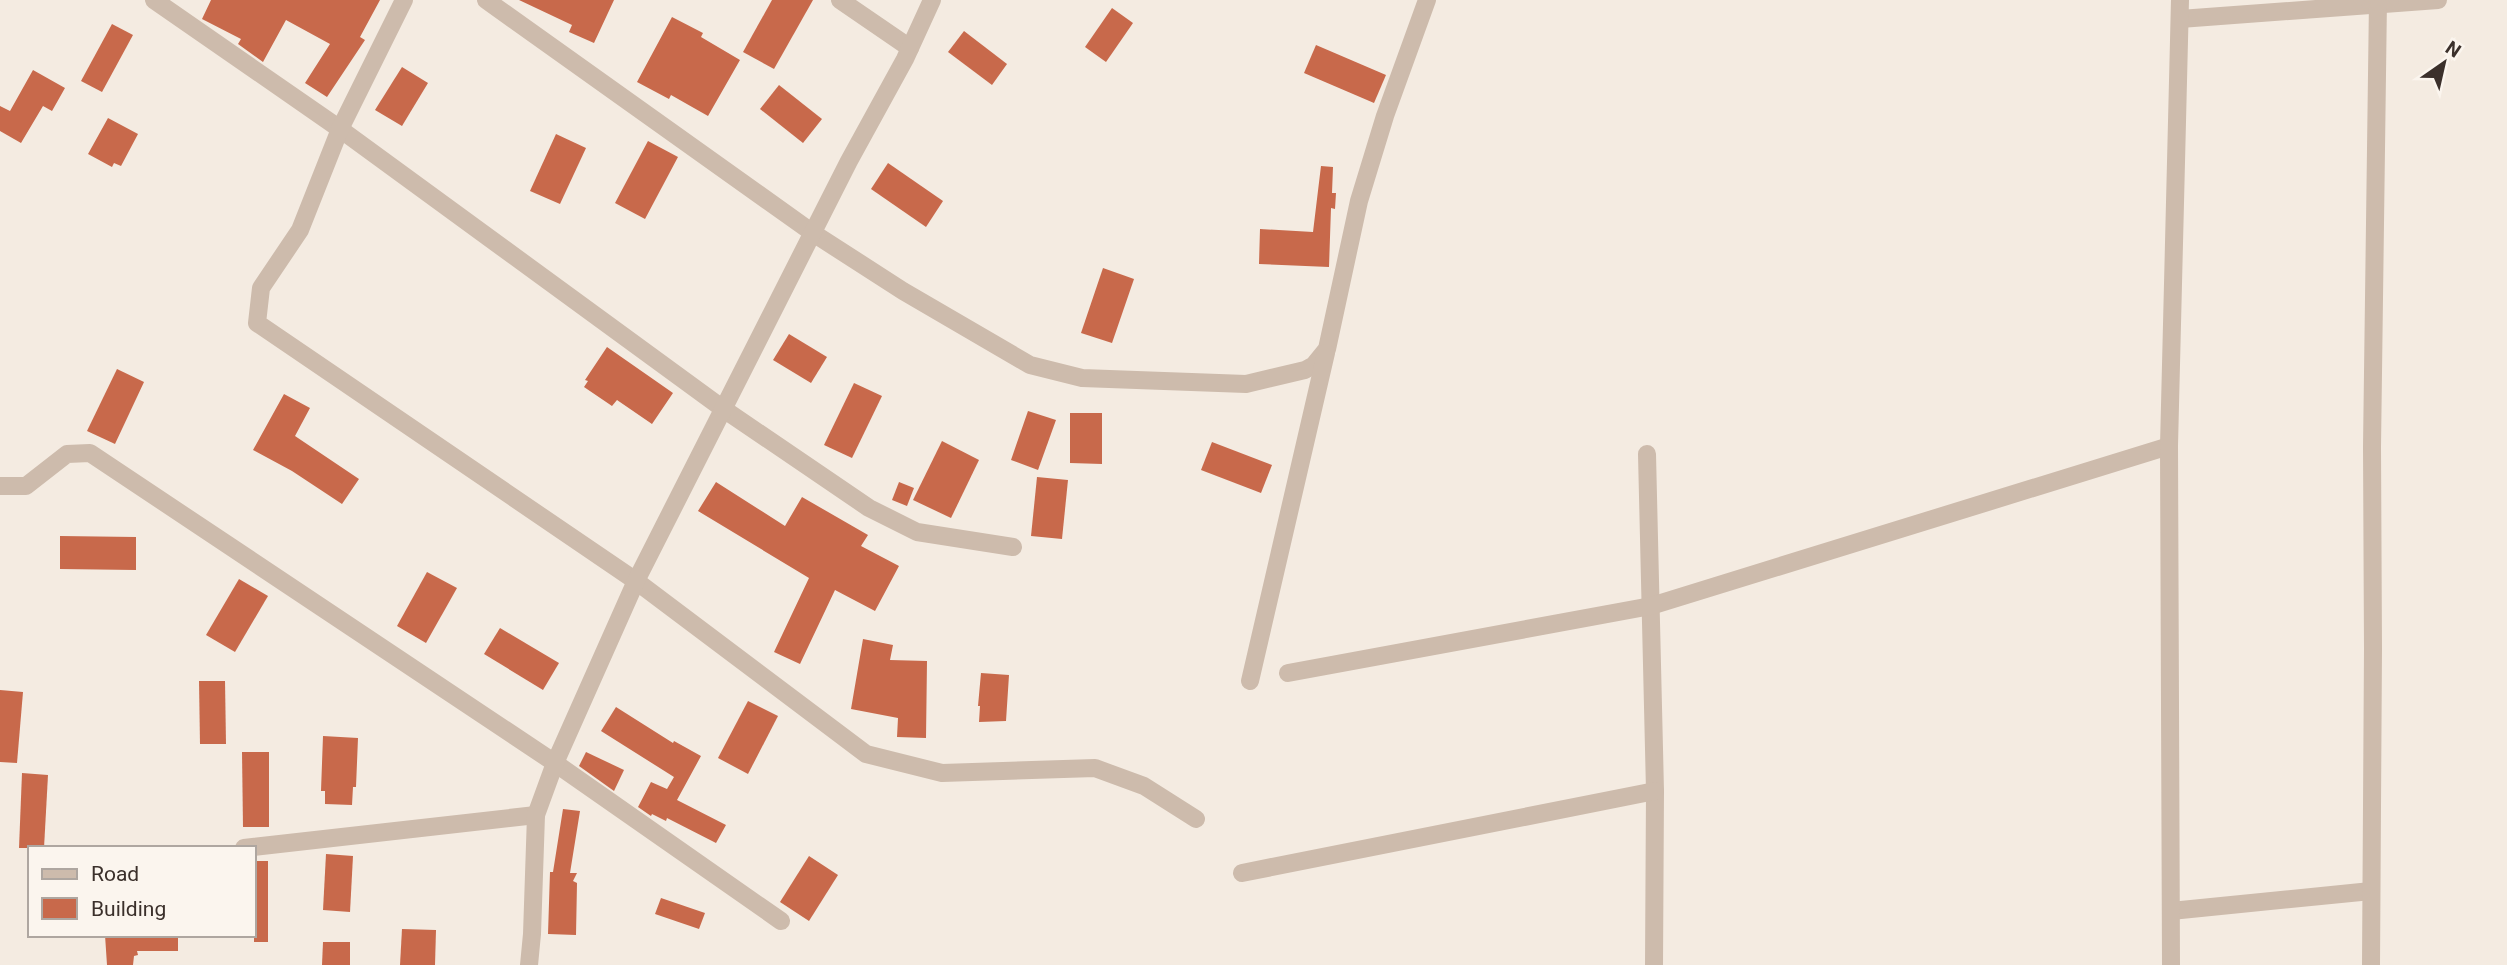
<svg xmlns="http://www.w3.org/2000/svg" width="2507" height="965" viewBox="0 0 2507 965" font-family="Roboto,sans-serif">
	<rect width="100%" height="100%" fill="#f4ebe1"/>
	<g fill="#c8694b">
		<polygon points="211,0 380,0 360,37 365,40 327,97 305,83 330,44 286,20 263,62 238,44 241,39 202,19"/>
		<polygon points="519,0 614,0 594,43 569,32 572,25"/>
		<polygon points="772,0 813,0 774,69 743,52"/>
		<polygon points="1112,8 1133,23 1106,62 1085,47"/>
		<polygon points="672,17 703,33 701,37 740,60 708,116 671,95 669,99 637,82"/>
		<polygon points="112,24 133,35 102,92 81,81"/>
		<polygon points="964,31 1007,64 992,85 948,52"/>
		<polygon points="1316,45 1386,75 1374,103 1304,73"/>
		<polygon points="402,67 428,83 402,126 375,110"/>
		<polygon points="33,70 65,88 52,111 43,106 21,143 0,131 0,106 10,111"/>
		<polygon points="779,85 822,119 803,143 760,109"/>
		<polygon points="108,118 138,134 121,166 114,163 112,167 88,154"/>
		<polygon points="556,134 586,148 560,204 530,191"/>
		<polygon points="648,141 678,157 645,219 615,203"/>
		<polygon points="888,163 943,201 926,227 871,189"/>
		<polygon points="1321,166 1333,167 1332,193 1336,193 1335,209 1331,208 1329,267 1259,264 1260,229 1313,232"/>
		<polygon points="1103,268 1134,279 1112,343 1081,333"/>
		<polygon points="789,334 827,357 811,383 773,360"/>
		<polygon points="607,347 673,393 652,424 617,400 612,406 584,387 588,381 585,380"/>
		<polygon points="117,369 144,382 115,444 87,431"/>
		<polygon points="854,383 882,396 852,458 824,445"/>
		<polygon points="284,394 310,408 295,436 359,479 342,504 292,471 253,450"/>
		<polygon points="1028,411 1056,420 1038,470 1011,460"/>
		<polygon points="1070,413 1102,413 1102,464 1070,463"/>
		<polygon points="942,441 979,460 951,518 913,500"/>
		<polygon points="1212,442 1272,465 1261,493 1201,470"/>
		<polygon points="1037,477 1068,480 1062,539 1031,536"/>
		<polygon points="716,482 785,526 802,497 868,535 861,546 899,566 875,611 835,590 800,664 774,652 809,578 698,511"/>
		<polygon points="899,482 914,488 907,506 892,500"/>
		<polygon points="60,536 136,537 136,570 60,569"/>
		<polygon points="427,572 457,588 426,643 397,626"/>
		<polygon points="239,579 268,596 235,652 206,635"/>
		<polygon points="500,628 559,663 543,690 484,654"/>
		<polygon points="863,639 893,645 890,660 927,661 926,738 897,737 898,718 851,709"/>
		<polygon points="981,673 1009,675 1006,721 979,722 980,706 978,706"/>
		<polygon points="199,681 225,681 226,744 200,744"/>
		<polygon points="0,690 23,692 17,763 0,762"/>
		<polygon points="748,701 778,716 748,774 718,758"/>
		<polygon points="616,707 673,743 674,741 701,756 677,800 726,825 716,843 667,818 666,821 652,814 651,816 638,807 651,782 667,789 674,777 601,731"/>
		<polygon points="323,736 358,738 356,787 353,787 352,805 325,804 325,791 321,791"/>
		<polygon points="242,752 269,752 269,827 243,827"/>
		<polygon points="586,752 624,770 614,791 579,766"/>
		<polygon points="22,773 48,775 44,848 19,848"/>
		<polygon points="563,809 580,811 570,873 577,873 573,881 577,883 576,935 548,934 550,872 553,872"/>
		<polygon points="326,854 353,856 350,912 323,910"/>
		<polygon points="809,856 838,875 809,921 780,902"/>
		<rect x="254" y="861" width="14" height="81"/>
		<polygon points="661,898 705,913 699,929 655,914"/>
		<polygon points="402,929 436,930 435,965 400,965"/>
		<polygon points="105,935 178,935 178,951 137,951 138,955 134,956 133,965 107,965"/>
		<polygon points="323,942 350,942 350,965 322,965"/>
	</g>
	<g fill="none" stroke-linecap="round" stroke-linejoin="round">
		<g stroke="#cdbbac" stroke-width="18">
			<polyline points="154,0 340,129 722,408 869,508 917,532 1013,547"/>
			<polyline points="404,0 340,129 300,230 261,288 257,323 636,581 866,754 942,773 1095,768 1144,786 1196,819"/>
			<polyline points="486,0 813,233 903,291 1030,365 1082,378 1246,384 1305,370 1314,365 1327,349 1359,201 1385,116 1427,0"/>
			<polyline points="840,0 910,48"/>
			<polyline points="2180,19 2438,0"/>
			<polyline points="1647,454 1655,791 1654,965"/>
			<polyline points="0,486 26,486 67,454 90,453 555,763 781,921"/>
			<polyline points="1288,673 1651,606 2169,446"/>
			<polyline points="1250,681 1326,353"/>
			<polyline points="244,848 536,815"/>
			<polyline points="1242,873 1655,791"/>
			<polyline points="2171,911 2371,891"/>
			<polyline points="529,965 532,934 536,815 555,763 636,581 849,161 905,59 932,0"/>
			<polyline points="2171,965 2169,446 2180,0"/>
			<polyline points="2371,965 2373,648 2372,447 2378,0"/>
		</g>
	</g>
	<rect x="28" y="846" width="228" height="91" fill="#fbf5ee" stroke="#aea6a0" stroke-width="2"/>
	<rect x="42" y="869" width="35" height="10" fill="#cdbbac" stroke="#aea6a0" stroke-width="2"/>
	<text x="91" y="881" font-size="21" fill="#3b302b">Road</text>
	<rect x="42" y="898" width="35" height="21" fill="#c8694b" stroke="#aea6a0" stroke-width="2"/>
	<text x="91" y="916" font-size="21" fill="#3b302b">Building</text>
	<g transform="translate(2444 63) rotate(34)" stroke="#fbf5ee" stroke-width="5" paint-order="stroke">
	<path d="M0-5L12 26L0 18L-12 26Z" fill="#3b302b"/>
	<text y="-10" font-size="19" font-weight="bold" text-anchor="middle" fill="#3b302b">N</text>
	</g>
</svg>
